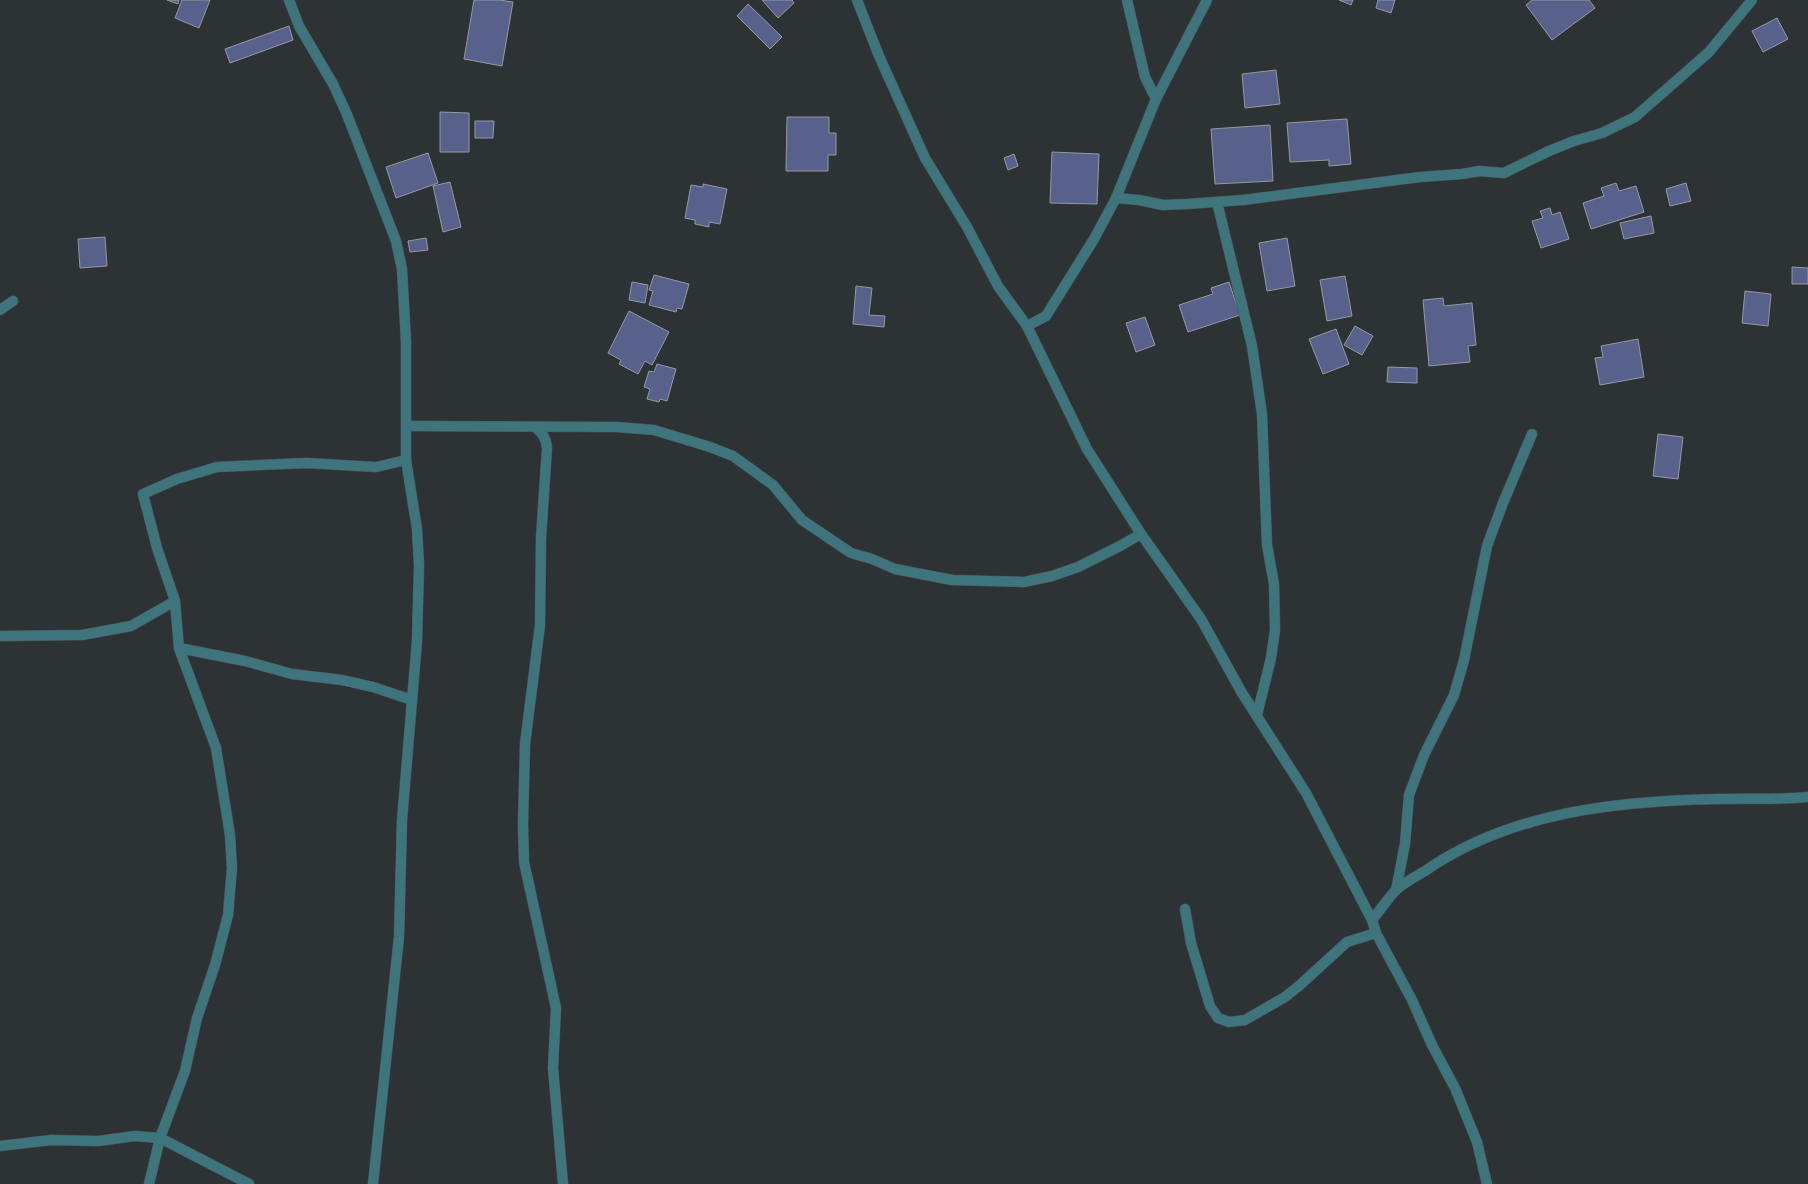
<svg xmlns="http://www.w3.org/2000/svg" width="1808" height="1184" viewBox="0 0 1808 1184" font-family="'PT Sans Narrow',sans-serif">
	<rect width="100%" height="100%" fill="#2d3235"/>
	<g fill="#57618c" stroke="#97999f">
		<polygon points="167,0 179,0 178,4"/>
		<polygon points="182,0 210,0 199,28 175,18"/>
		<polygon points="474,0 499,0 513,2 502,66 464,59"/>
		<polygon points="762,0 792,0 794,3 778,18"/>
		<polygon points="1339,0 1353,0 1351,5"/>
		<polygon points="1378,0 1395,0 1391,13 1376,8"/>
		<polygon points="1532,0 1589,0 1595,8 1552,40 1526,5"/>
		<polygon points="748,4 782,37 770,49 737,16"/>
		<polygon points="1777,18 1788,39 1763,52 1752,31"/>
		<polygon points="289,26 293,40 230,63 225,49"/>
		<polygon points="1276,70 1280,104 1245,108 1242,74"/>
		<polygon points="440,112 469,113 469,152 440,152"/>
		<polygon points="787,117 829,117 829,133 836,133 836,155 828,155 828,171 786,171"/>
		<polygon points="1347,119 1351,164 1329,166 1329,160 1290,162 1287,123"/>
		<polygon points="475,121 494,121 493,138 475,138"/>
		<polygon points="1270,125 1273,181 1215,184 1211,129"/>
		<polygon points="1052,152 1099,154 1097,204 1050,203"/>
		<polygon points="428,153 438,183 396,198 386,167"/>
		<polygon points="1014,154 1018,166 1008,170 1004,158"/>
		<polygon points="450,182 461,227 443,232 433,186"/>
		<polygon points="1616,183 1619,191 1636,186 1644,212 1591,229 1583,203 1604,196 1601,188"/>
		<polygon points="1686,183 1691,201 1670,206 1666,189"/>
		<polygon points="703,184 727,189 720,224 709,222 709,227 695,224 695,220 685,218 691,185 703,187"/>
		<polygon points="1550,208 1552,215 1560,212 1569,239 1541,248 1532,221 1543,218 1540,211"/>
		<polygon points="1651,216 1654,233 1624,239 1620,223"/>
		<polygon points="105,237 107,266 80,268 78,239"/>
		<polygon points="426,238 428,250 410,252 408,241"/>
		<polygon points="1287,238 1295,286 1267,291 1259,243"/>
		<polygon points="1792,267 1808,268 1808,284 1792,284"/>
		<polygon points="654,275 689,284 682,309 677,308 676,312 649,305 653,291 649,290"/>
		<polygon points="1345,276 1352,316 1327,321 1320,280"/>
		<polygon points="632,282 648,285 645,303 629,300"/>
		<polygon points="1229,282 1240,315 1188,332 1179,305 1213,294 1211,288"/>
		<polygon points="856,286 872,288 869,315 885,316 884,327 853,324"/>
		<polygon points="1745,291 1771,294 1768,326 1742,323"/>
		<polygon points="1443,298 1444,306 1472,303 1476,345 1468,346 1470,362 1429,366 1423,300"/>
		<polygon points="629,311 669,332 652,365 645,361 638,374 619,364 621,360 608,353"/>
		<polygon points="1145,317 1155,345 1136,352 1126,323"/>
		<polygon points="1355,326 1373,336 1362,355 1344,345"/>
		<polygon points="1336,329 1349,364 1323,374 1309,339"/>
		<polygon points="1638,339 1644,377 1600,385 1595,358 1603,357 1601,346"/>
		<polygon points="657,364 676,369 667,401 660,399 659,402 647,399 650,389 644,387 649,371 654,372"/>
		<polygon points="1388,367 1417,368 1417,383 1387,382"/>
		<polygon points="1658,434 1683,437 1678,479 1653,476"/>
	</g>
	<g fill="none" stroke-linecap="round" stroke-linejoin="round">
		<defs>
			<g id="minor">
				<polyline points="289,0 299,26 333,84 346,112 396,241 402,269 406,342 406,460 417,529 419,565 417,641 402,820 399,937 373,1184"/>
				<polyline points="857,0 879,56 925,158 967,227 998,286 1027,326 1087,449 1141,534 1201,619 1242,693 1306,793 1372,920 1376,933 1412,1000 1432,1045 1455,1088 1477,1142 1487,1184"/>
				<polyline points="1127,0 1145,77 1156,99"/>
				<polyline points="1116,198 1139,200 1163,205 1187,204 1243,200 1420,177 1462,174 1479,171 1504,173 1549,151 1574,141 1602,133 1635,117 1709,52 1752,0"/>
				<polyline points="1217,202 1252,346 1262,414 1267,545 1274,584 1275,630 1271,658 1257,715"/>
				<polyline points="0,310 13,301"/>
				<polyline points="1027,326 1046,316 1094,239 1116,198 1156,99 1207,0"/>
				<polyline points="407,426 616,427 654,430 710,447 733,456 773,485 802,520 851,553 872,559 895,569 952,580 1024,582 1052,576 1078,567 1120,546 1141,534"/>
				<path d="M535,427C543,434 546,438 547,448L541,538L540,625L525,744L523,824L524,862L556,1008L553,1068L563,1184"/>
				<polyline points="0,636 82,635 131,626 175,601"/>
				<polyline points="179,648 245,661 292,674 342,680 373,687 412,700"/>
				<polyline points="1396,890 1405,844 1409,795 1424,755 1454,695 1464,660 1487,546 1503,503 1532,434"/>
				<polyline points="1185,909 1191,943 1210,1006 1218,1018 1229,1022 1245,1020 1285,997 1300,985 1347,942 1376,933"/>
				<path d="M1372,920C1380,910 1387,900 1395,891C1403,883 1415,877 1425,871C1510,812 1617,801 1717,799C1748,798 1778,800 1808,797"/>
				<polyline points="0,1146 51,1140 98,1141 135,1136 160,1138 249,1184"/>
				<polyline points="149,1184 160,1138 185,1071 197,1018 215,965 228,915 232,868 230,835 216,748 179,648 175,601 157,548 143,494 177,479 217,467 307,463 376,467 406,460"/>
			</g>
		</defs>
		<use href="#minor" stroke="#4b5053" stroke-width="11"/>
		<use href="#minor" stroke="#3e747b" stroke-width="10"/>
	</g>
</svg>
